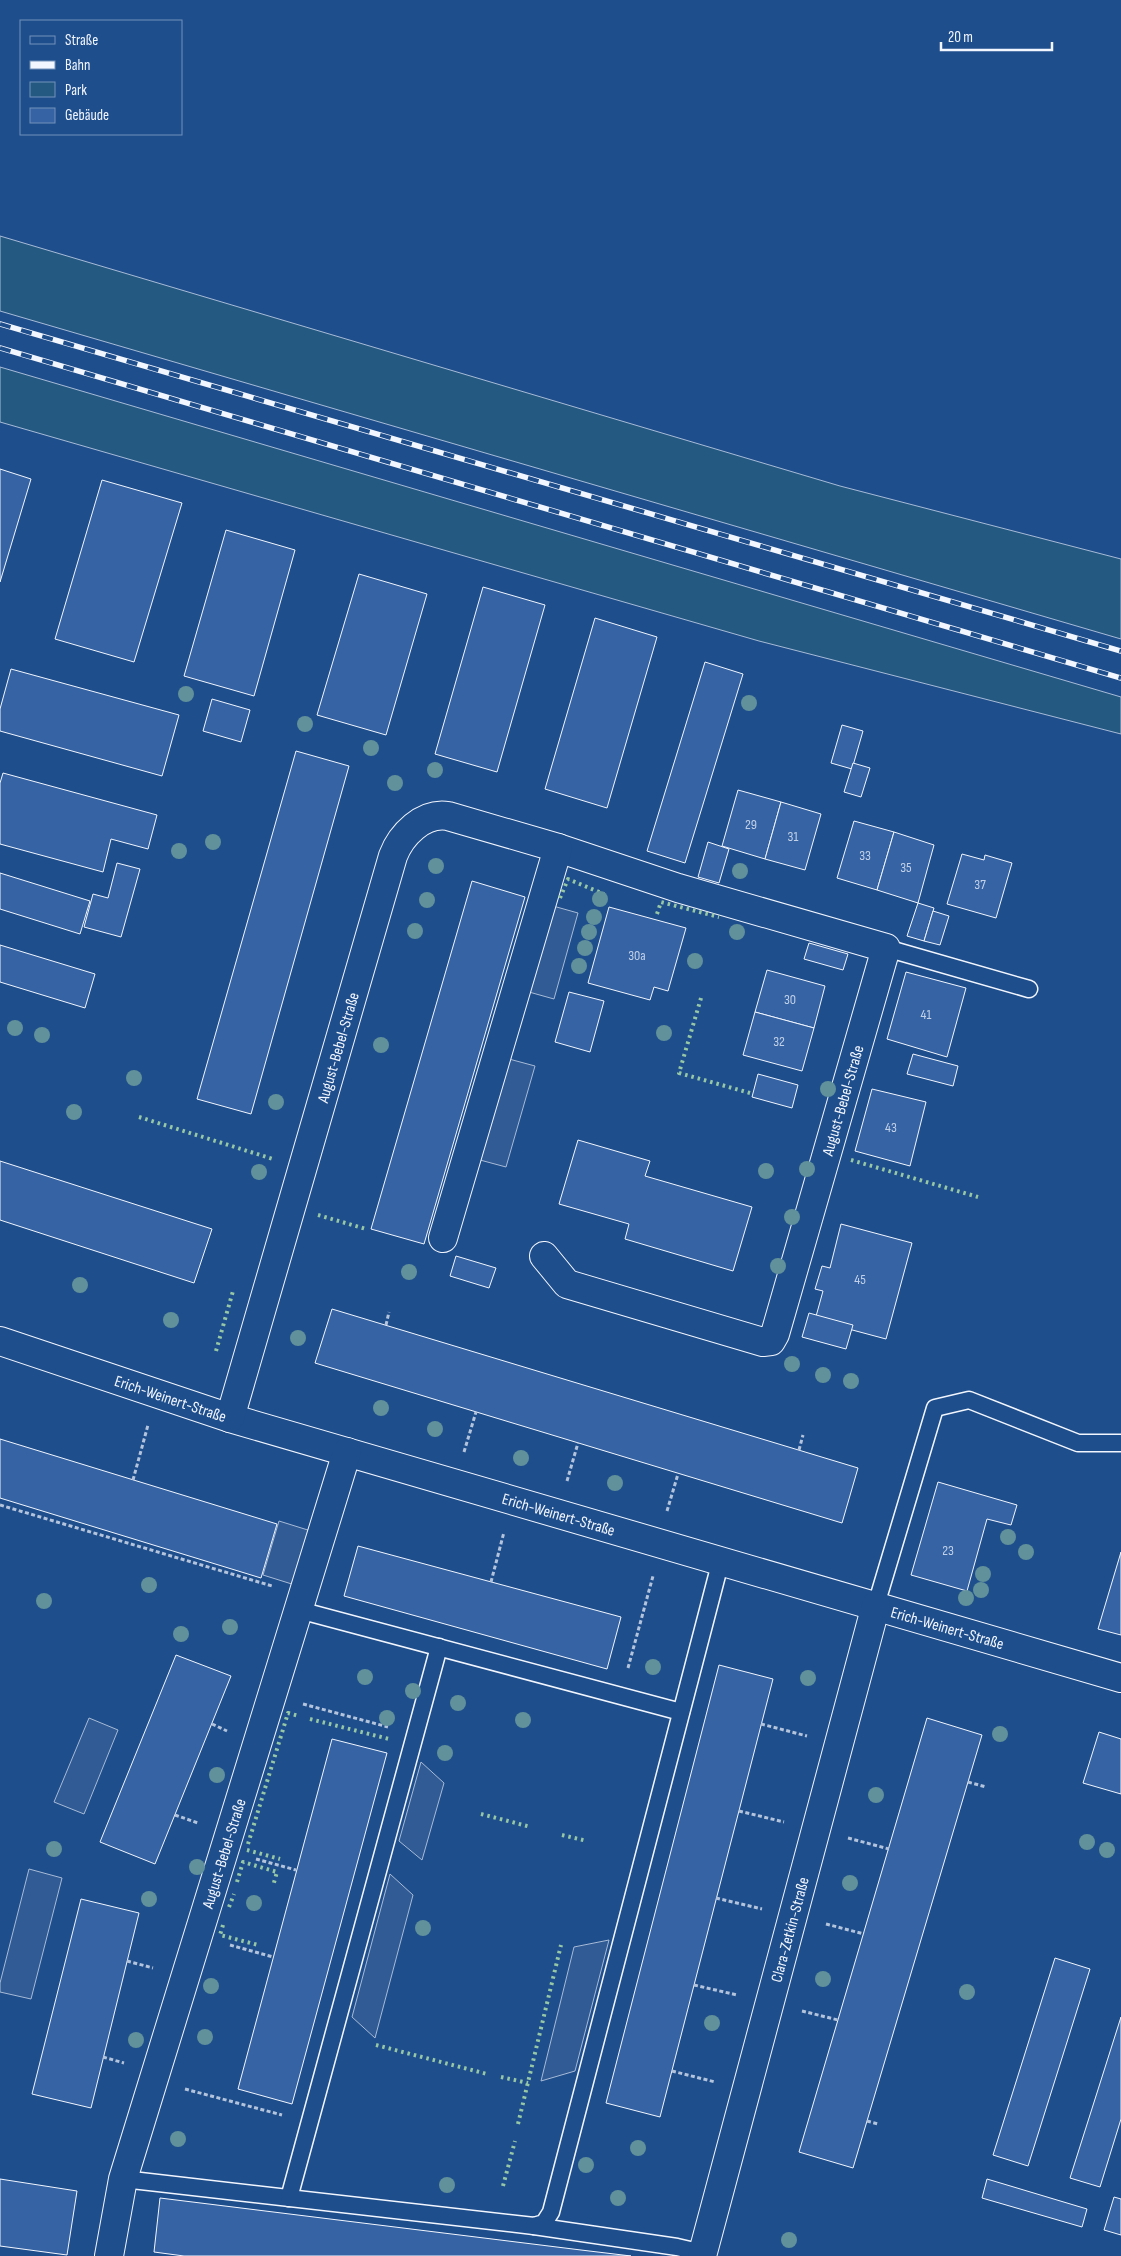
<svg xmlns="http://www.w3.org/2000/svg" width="1121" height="2256" viewBox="0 0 1121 2256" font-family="'Sofia Sans Condensed',sans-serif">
	<rect width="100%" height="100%" fill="#1f4e8c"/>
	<g fill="#245a82" stroke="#a8bbd7">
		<polygon points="0,236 840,486 1121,559 1121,639 0,311"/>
		<polygon points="0,367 1121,697 1121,734 759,641 0,422"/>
	</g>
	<g fill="#305b95" stroke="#a8bbd7">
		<polygon points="553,906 578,913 554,999 529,992"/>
		<polygon points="509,1059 535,1066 506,1167 480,1160"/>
		<polygon points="279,1521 311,1531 295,1585 263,1575"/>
		<polygon points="89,1718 118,1730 84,1814 54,1802"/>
		<polygon points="421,1762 444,1783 422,1860 399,1841"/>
		<polygon points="29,1869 62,1878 31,1999 0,1992 0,1983"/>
		<polygon points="390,1874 413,1895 375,2038 352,2017"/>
		<polygon points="609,1940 575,2071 541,2081 574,1947"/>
	</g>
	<g fill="#3563a3" stroke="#f2f6ff">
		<polygon points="0,469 31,479 0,582"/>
		<polygon points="102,480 182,503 134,662 55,639"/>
		<polygon points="226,530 295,550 254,696 184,676"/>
		<polygon points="359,574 427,594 386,735 317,715"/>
		<polygon points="483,587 545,605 497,772 435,754"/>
		<polygon points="595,618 657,637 607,808 545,789"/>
		<polygon points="705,662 743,674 685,863 647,851"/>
		<polygon points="11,669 179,715 162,776 0,731 0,709"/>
		<polygon points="212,699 250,710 241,742 203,731"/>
		<polygon points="842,725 863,731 852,769 831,763"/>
		<polygon points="296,751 349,766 251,1114 197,1099"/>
		<polygon points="853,763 870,768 861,797 844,792"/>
		<polygon points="3,773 157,815 148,849 111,839 103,872 0,844 0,783"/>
		<polygon points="738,790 781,802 765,859 722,846"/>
		<polygon points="781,802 821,814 805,870 765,859"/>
		<polygon points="854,821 894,832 877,890 837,878"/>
		<polygon points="894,832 934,845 918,903 877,890"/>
		<polygon points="708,842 729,849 719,883 698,877"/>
		<polygon points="962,854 984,860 985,855 1012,863 996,918 947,904"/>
		<polygon points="117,863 140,869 121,937 84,927 93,894 108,898"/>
		<polygon points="0,873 90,901 80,934 0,909"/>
		<polygon points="472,881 525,897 424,1244 371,1229"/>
		<polygon points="918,903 934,908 924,941 907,936"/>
		<polygon points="609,907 686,928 668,991 654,987 650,1000 588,983"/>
		<polygon points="933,911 949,916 940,945 924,941"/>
		<polygon points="809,943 848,954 843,970 804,959"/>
		<polygon points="0,945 95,974 85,1008 0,982"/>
		<polygon points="767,970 825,986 814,1028 755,1012"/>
		<polygon points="906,972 966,988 947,1057 887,1039"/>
		<polygon points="569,992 604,1001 590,1052 555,1042"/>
		<polygon points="755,1012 814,1028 802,1071 743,1055"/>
		<polygon points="913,1054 958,1066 953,1086 907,1074"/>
		<polygon points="758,1074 798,1085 792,1108 752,1097"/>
		<polygon points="872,1089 926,1102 910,1166 855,1151"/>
		<polygon points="578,1140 650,1161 645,1176 752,1207 733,1271 625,1239 629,1224 559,1204"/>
		<polygon points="0,1161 212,1229 194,1283 0,1220"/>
		<polygon points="841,1224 912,1243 886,1339 815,1320 823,1291 815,1289 822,1266 830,1268"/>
		<polygon points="456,1256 496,1268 489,1288 450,1276"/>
		<polygon points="332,1309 858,1468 842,1523 315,1363"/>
		<polygon points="809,1313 853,1325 846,1349 802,1337"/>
		<polygon points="0,1439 277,1524 261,1578 0,1498"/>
		<polygon points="938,1482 1017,1505 1011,1525 987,1519 967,1591 911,1575"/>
		<polygon points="358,1546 621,1617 607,1669 344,1596"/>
		<polygon points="1121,1552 1121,1635 1098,1629"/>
		<polygon points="176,1655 231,1676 155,1864 100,1842"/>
		<polygon points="719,1665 773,1679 660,2117 606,2103"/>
		<polygon points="927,1718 982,1735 853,2168 799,2152"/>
		<polygon points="1099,1732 1121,1739 1121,1794 1083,1783"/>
		<polygon points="332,1739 387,1753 292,2104 238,2089"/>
		<polygon points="81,1899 139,1913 91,2108 32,2094"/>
		<polygon points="1055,1958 1090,1969 1028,2166 993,2155"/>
		<polygon points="1121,2017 1121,2119 1100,2187 1070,2178"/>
		<polygon points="0,2179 77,2191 67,2255 0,2246"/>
		<polygon points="987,2179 1087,2209 1082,2227 982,2198"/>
		<polygon points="1114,2197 1121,2199 1121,2235 1104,2230"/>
		<polygon points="160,2198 581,2250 631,2256 184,2256 154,2252"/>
	</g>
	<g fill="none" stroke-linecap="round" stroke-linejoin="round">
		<defs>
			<g id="lane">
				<polyline points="886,948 1029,989"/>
				<polyline points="876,1605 935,1408 969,1400 1078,1443 1121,1443"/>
				<polyline points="299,1610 681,1712"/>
				<polyline points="123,2179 534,2226 544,2223 551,2212 721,1560"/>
				<polyline points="289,2198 439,1647"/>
				<polyline points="534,2226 677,2247 703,2253"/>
			</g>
			<g id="street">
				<path id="s1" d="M544,1256L567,1284L763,1342L771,1341L775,1334L886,948L678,888L558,848"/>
				<path id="s2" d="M0,1341L230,1418L1121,1678"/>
				<path id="s3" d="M230,1418L393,856C401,835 423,812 448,816L558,848L443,1238"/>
				<path id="s4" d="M109,2256L123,2179L347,1452"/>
				<path id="s5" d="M702,2256L876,1605"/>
			</g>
		</defs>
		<use href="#lane" stroke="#f2f6ff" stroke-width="19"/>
		<use href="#street" stroke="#f2f6ff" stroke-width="30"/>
		<g stroke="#b3c4dc" stroke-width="3" stroke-dasharray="4 2.5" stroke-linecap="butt">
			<polyline points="386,1325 389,1312"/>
			<polyline points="799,1450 803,1435"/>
			<polyline points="464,1452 476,1412"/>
			<polyline points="133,1480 148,1425"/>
			<polyline points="567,1481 578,1443"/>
			<polyline points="0,1505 272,1586"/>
			<polyline points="667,1511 678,1474"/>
			<polyline points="491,1582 504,1532"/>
			<polyline points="628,1668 653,1576"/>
			<polyline points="303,1704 388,1727"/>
			<polyline points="212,1724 227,1731"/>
			<polyline points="761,1724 807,1736"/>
			<polyline points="968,1782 986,1787"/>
			<polyline points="739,1811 784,1822"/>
			<polyline points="175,1815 198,1823"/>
			<polyline points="848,1838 889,1849"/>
			<polyline points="256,1859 296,1870"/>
			<polyline points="716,1898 762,1909"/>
			<polyline points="826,1924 864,1934"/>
			<polyline points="230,1945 273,1957"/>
			<polyline points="127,1961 153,1968"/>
			<polyline points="694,1985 737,1995"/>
			<polyline points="802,2011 838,2020"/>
			<polyline points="103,2057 124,2063"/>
			<polyline points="672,2071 715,2082"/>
			<polyline points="185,2089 282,2115"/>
			<polyline points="867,2121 878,2124"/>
		</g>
		<use href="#lane" stroke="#1f4e8c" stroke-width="16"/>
		<use href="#street" stroke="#1f4e8c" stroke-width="28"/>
		<defs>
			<g id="rail">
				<polyline points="0,324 1121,651"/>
				<polyline points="0,348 1121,678"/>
			</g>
		</defs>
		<use href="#rail" stroke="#f2f6ff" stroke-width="5.5"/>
		<use href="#rail" stroke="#1f4e8c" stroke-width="4" stroke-dasharray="11" stroke-linecap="butt"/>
		<g stroke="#97c8a6" stroke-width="4" stroke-dasharray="2.5 4" stroke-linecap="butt">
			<polyline points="560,898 568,879 604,894"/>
			<polyline points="657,914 661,902 719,917"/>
			<polyline points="701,998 679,1073 750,1093"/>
			<polyline points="139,1117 273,1159"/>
			<polyline points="851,1160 978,1197"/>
			<polyline points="318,1215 366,1229"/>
			<polyline points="216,1351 233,1291"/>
			<polyline points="310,1719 389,1739"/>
			<polyline points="481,1814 531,1827"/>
			<polyline points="562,1835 587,1841"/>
			<polyline points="248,1844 288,1713 299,1716"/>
			<polyline points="247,1850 280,1859"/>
			<polyline points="237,1882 243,1862 277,1872 273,1886"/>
			<polyline points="229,1907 234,1894"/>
			<polyline points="223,1925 220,1935 258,1945"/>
			<polyline points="376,2045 487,2074"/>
			<polyline points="501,2077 528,2083"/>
			<polyline points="518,2124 561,1945"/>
			<polyline points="503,2186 515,2141"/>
		</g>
	</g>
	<g fill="#61919a">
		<circle cx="186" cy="694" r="8"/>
		<circle cx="749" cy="703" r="8"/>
		<circle cx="305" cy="724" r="8"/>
		<circle cx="371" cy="748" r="8"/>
		<circle cx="435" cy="770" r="8"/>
		<circle cx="395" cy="783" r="8"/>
		<circle cx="213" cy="842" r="8"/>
		<circle cx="179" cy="851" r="8"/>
		<circle cx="436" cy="866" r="8"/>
		<circle cx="740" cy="871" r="8"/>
		<circle cx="600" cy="899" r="8"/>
		<circle cx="427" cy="900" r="8"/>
		<circle cx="594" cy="917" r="8"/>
		<circle cx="415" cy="931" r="8"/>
		<circle cx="589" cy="932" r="8"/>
		<circle cx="737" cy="932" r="8"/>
		<circle cx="585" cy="948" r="8"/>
		<circle cx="695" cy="961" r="8"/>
		<circle cx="579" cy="966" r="8"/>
		<circle cx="15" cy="1028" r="8"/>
		<circle cx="664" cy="1033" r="8"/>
		<circle cx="42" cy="1035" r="8"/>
		<circle cx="381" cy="1045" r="8"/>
		<circle cx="134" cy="1078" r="8"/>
		<circle cx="828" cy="1089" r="8"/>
		<circle cx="276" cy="1102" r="8"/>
		<circle cx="74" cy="1112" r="8"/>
		<circle cx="807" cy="1169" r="8"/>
		<circle cx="766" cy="1171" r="8"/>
		<circle cx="259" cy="1172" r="8"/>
		<circle cx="792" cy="1217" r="8"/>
		<circle cx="778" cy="1266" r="8"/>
		<circle cx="409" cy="1272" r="8"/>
		<circle cx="80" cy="1285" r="8"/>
		<circle cx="171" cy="1320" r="8"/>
		<circle cx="298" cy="1338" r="8"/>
		<circle cx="792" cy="1364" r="8"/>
		<circle cx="823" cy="1375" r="8"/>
		<circle cx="851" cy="1381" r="8"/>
		<circle cx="381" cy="1408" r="8"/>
		<circle cx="435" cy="1429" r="8"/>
		<circle cx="521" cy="1458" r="8"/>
		<circle cx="615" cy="1483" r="8"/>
		<circle cx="1008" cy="1537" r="8"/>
		<circle cx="1026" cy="1552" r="8"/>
		<circle cx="983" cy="1574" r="8"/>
		<circle cx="149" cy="1585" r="8"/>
		<circle cx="981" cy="1590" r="8"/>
		<circle cx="966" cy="1598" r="8"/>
		<circle cx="44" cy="1601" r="8"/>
		<circle cx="230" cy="1627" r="8"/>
		<circle cx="181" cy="1634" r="8"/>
		<circle cx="653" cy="1667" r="8"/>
		<circle cx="365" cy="1677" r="8"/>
		<circle cx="808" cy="1678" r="8"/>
		<circle cx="413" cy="1691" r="8"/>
		<circle cx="458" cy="1703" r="8"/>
		<circle cx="387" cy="1718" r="8"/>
		<circle cx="523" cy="1720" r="8"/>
		<circle cx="1000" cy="1734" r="8"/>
		<circle cx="445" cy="1753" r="8"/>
		<circle cx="217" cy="1775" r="8"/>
		<circle cx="876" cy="1795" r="8"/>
		<circle cx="1087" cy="1842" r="8"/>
		<circle cx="54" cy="1849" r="8"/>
		<circle cx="1107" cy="1850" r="8"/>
		<circle cx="197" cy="1867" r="8"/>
		<circle cx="850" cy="1883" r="8"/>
		<circle cx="149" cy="1899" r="8"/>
		<circle cx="254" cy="1903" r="8"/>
		<circle cx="423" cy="1928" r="8"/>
		<circle cx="823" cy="1979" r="8"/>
		<circle cx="211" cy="1986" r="8"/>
		<circle cx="967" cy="1992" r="8"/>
		<circle cx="712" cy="2023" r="8"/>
		<circle cx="205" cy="2037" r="8"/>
		<circle cx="136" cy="2040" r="8"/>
		<circle cx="178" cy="2139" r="8"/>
		<circle cx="638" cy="2148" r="8"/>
		<circle cx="586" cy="2165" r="8"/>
		<circle cx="447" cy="2185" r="8"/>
		<circle cx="618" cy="2198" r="8"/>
		<circle cx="789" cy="2240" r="8"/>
	</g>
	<g text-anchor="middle" stroke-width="4" stroke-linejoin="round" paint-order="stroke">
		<g font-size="14" fill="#c3d1e8">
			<text x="751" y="829">29</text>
			<text x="793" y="841">31</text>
			<text x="865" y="860">33</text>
			<text x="906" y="872">35</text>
			<text x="980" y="889">37</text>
			<text x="637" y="960">30a</text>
			<text x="790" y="1004">30</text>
			<text x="926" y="1019">41</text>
			<text x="779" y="1046">32</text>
			<text x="891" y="1132">43</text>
			<text x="860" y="1284">45</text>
			<text x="948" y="1555">23</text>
		</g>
		<g font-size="16" fill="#f2f6ff" stroke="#1f4e8c">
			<text dy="6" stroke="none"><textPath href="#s3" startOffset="386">August-Bebel-Straße</textPath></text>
			<text dy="6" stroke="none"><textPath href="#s1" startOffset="500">August-Bebel-Straße</textPath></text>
			<text dy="6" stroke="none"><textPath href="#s2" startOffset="180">Erich-Weinert-Straße</textPath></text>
			<text dy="6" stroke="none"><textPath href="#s2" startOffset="585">Erich-Weinert-Straße</textPath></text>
			<text dy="6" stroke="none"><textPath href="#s2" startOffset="990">Erich-Weinert-Straße</textPath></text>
			<text dy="6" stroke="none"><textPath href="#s4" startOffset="419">August-Bebel-Straße</textPath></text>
			<text dy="6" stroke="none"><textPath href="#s5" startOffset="338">Clara-Zetkin-Straße</textPath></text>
		</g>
	</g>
	<rect x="20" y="20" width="162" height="115" fill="#1f4e8c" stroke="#7391ba"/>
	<rect x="30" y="36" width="25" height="8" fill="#1f4e8c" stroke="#7391ba"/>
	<text x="65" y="45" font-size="15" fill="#f2f6ff">Straße</text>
	<rect x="30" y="61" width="25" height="8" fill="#f2f6ff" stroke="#7391ba"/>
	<text x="65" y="70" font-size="15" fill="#f2f6ff">Bahn</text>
	<rect x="30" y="82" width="25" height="15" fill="#245a82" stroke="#7391ba"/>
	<text x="65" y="95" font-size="15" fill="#f2f6ff">Park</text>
	<rect x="30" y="108" width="25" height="15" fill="#3563a3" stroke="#7391ba"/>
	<text x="65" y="120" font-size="15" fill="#f2f6ff">Gebäude</text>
	<path d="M941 42v8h111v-8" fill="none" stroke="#f2f6ff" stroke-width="2.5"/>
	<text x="948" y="42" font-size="15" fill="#f2f6ff" stroke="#1f4e8c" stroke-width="4" paint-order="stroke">20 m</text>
</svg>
